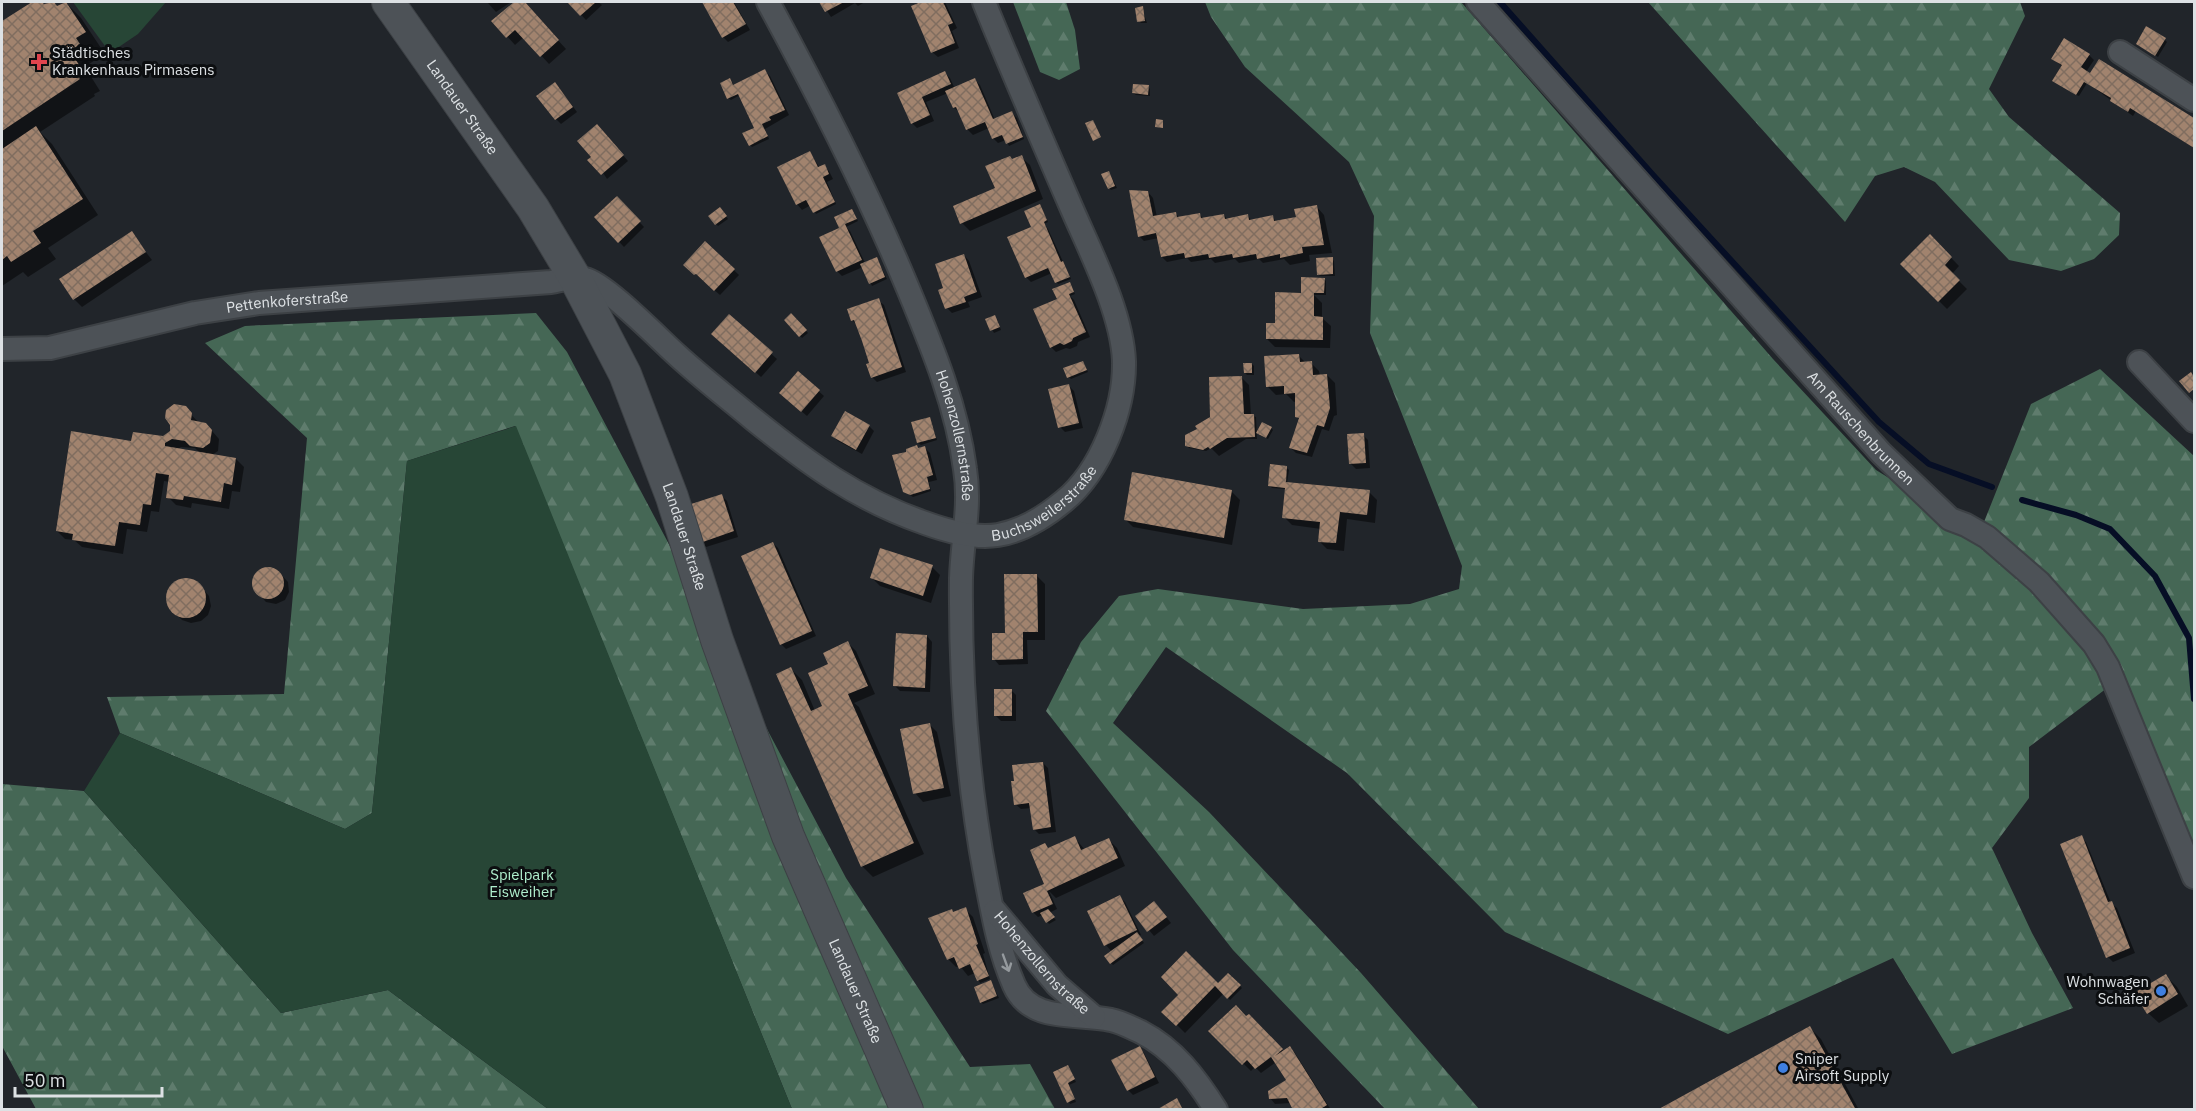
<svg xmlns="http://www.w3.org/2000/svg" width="2196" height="1111" viewBox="0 0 2196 1111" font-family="'IBM Plex Sans',sans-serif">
	<defs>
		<pattern id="forest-firs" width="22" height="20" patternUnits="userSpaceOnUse" patternTransform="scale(1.5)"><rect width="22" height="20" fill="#456755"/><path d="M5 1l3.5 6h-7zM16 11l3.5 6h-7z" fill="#5f7c6d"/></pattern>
		<pattern id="building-cross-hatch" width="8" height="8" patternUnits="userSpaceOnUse" patternTransform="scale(1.5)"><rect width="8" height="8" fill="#a1836e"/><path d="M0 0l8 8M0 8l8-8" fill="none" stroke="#806d5f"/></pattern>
	</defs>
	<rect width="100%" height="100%" fill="#21252a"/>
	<g fill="url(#forest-firs)">
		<polygon points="1013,2 1066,2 1075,30 1080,69 1059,80 1040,72"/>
		<polygon points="1205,2 1461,2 1773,359 1876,470 1918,496 1967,530 2058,614 2085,648 2107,688 2029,747 2029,798 1992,848 2032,933 2073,1008 1952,1054 1893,958 1728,1034 1505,932 1347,773 1166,647 1113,723 1209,812 1361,973 1479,1109 1385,1109 1233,950 1046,711 1081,642 1119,596 1158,589 1303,609 1410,604 1459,589 1462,566 1370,333 1374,216 1349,162 1245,67 1211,17"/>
		<polygon points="1648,2 2020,2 2025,16 1989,89 2009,117 2120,213 2119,235 2094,259 2061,271 2009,260 1935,182 1904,167 1875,176 1845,222"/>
		<polygon points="536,313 567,352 846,878 970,1067 1030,1064 1055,1109 792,1109 515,426 407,461 372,813 345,829 120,733 107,697 284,694 307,438 205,343 245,326"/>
		<polygon points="2100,369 2194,456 2194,849 2126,695 1982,527 2031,404"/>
		<polygon points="2,784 84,791 281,1013 388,990 548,1109 36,1109 2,1046"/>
	</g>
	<g fill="#274636">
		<polygon points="73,2 166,2 138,34 110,53"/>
		<polygon points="516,426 792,1109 548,1109 388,990 281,1013 84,791 120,733 345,829 372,813 407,461"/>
	</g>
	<g fill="#0007" fill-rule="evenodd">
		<polygon points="34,2 42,2 45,5 52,2 58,7 65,2 81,18 101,48 91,55 95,60 85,67 100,91 94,94 95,96 40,132 52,144 98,215 48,248 56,259 28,277 23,272 2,286 2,23"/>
		<polygon points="487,2 511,2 496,12"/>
		<polygon points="516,2 523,2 566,49 549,64 524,37 515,45 494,22"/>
		<polygon points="569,2 598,2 602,5 586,20"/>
		<polygon points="704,2 734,2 750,30 728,42 723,37"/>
		<polygon points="821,2 865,2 858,6 855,3 831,17"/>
		<polygon points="925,2 945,2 957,28 952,31 959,48 938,57 932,52 913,7"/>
		<polygon points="1142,8 1147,23 1141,23 1139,21"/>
		<polygon points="2165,40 2167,42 2158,57 2140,45"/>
		<polygon points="2089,55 2094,60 2086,72 2091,75 2099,61 2194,120 2194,148 2136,111 2133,116 2087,83 2079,96 2074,94 2063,67 2053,59"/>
		<polygon points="765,71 770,76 789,115 765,129 769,139 752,147 750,145 756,128 740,95 731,100 728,98 732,82 734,86"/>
		<polygon points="945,73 950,78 955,89 975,80 980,85 995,120 1012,113 1017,118 1024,139 1009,146 1006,140 998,143 993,138 989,128 973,135 968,130 960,112 954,108 948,93 926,102 934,121 917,128 912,123 899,94"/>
		<polygon points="1148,87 1150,89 1150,96 1136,95 1133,93"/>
		<polygon points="560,89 577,112 561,124 556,119"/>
		<polygon points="602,131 628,161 607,179 593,157"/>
		<polygon points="810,153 820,168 824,166 829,171 833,179 827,182 836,204 816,214 811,205 802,210 797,204"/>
		<polygon points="1021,157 1030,165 1043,199 970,231 962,223 997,189 1013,160"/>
		<polygon points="1109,172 1117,188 1111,190 1109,188"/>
		<polygon points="1148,192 1153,198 1157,217 1176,214 1180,218 1200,215 1204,219 1224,215 1228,220 1248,216 1252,221 1272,217 1277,222 1298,219 1316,206 1324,215 1332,253 1309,255 1310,261 1290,265 1284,259 1263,263 1259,259 1239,263 1235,259 1215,263 1211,259 1191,262 1187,258 1167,262 1162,257 1159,238 1144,241 1139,236"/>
		<polygon points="617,198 644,227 624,247 596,217"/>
		<polygon points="1040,205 1048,222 1044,224 1048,229 1071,279 1058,284 1052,273 1031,282 1026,277 1034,228"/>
		<polygon points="722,211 728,219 718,226 716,224"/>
		<polygon points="852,211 858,221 846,227 850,231 865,263 878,261 887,279 872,286 863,267 842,276 837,271 841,228"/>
		<polygon points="131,233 152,260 82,307 74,299"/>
		<polygon points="1930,236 1959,266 1952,274 1967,289 1947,309 1902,264"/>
		<polygon points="705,243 739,275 720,295 685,265"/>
		<polygon points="964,255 969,261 982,297 968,302 970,307 952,313 947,308 945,289"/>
		<polygon points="1332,259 1334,261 1335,276 1320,276 1318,274"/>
		<polygon points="1324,279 1326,281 1326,295 1314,295 1322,303 1322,318 1331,326 1330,348 1275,347 1267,339 1276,324 1302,294"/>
		<polygon points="1069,283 1075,294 1070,296 1074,300 1090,337 1078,342 1077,346 1070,349 1066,348 1056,352 1051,347 1058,300"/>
		<polygon points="878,300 884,305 906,372 877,382 872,377 871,364 858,326 852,320"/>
		<polygon points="791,315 808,333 802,338 786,320"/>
		<polygon points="729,316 777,359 761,377 718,339"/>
		<polygon points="997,319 1001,330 994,333 987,320"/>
		<polygon points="1298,355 1306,363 1311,363 1319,371 1320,376 1327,375 1335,383 1337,415 1334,416 1329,431 1322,429 1312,457 1296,453 1291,448 1300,420 1296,416 1297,401 1294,402 1286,394 1276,395 1268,387"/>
		<polygon points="1083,362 1088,372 1071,379 1069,377"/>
		<polygon points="1252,364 1254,366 1254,375 1247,375 1245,373"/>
		<polygon points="798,373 824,396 807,416 786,398"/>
		<polygon points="1241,377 1249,385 1251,415 1256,417 1257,439 1246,439 1219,456 1211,448 1206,451 1189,448 1186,445 1212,417"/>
		<polygon points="1069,386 1074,391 1083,428 1065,432 1060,427"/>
		<path d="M185,408L199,423L206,424L219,439L218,451L212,455L236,459L244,467L240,492L232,491L229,509L192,503L191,508L176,505L168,497L170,482L164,481L159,512L151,511L147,532L127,529L123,554L82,547L74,540L65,539L57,531L132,442L164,438L171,432ZM181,447L195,448L200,453L176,450Z"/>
		<polygon points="930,419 937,440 921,445 918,443"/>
		<polygon points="869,426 874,431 862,454 838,441 833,436"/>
		<polygon points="1271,428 1273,430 1268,439 1260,435"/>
		<polygon points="1363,435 1368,440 1370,468 1356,469 1351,464"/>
		<polygon points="925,448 930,453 937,480 929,482 931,491 913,497 904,491 919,449"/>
		<polygon points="1287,468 1289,470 1287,483 1369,492 1377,500 1375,523 1347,519 1344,551 1327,549 1319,541 1321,529 1292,525 1284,517 1286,489 1272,488 1269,485"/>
		<polygon points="1232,492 1240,500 1232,545 1133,527 1125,519"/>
		<polygon points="722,496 727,501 738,537 706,547 701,542"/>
		<polygon points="773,543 778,548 816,636 786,649 781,644"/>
		<polygon points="266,567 276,569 288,582 289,592 285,600 276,604 266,602 254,589 253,579 258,571"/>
		<polygon points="932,567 940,575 931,603 880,586 872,578"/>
		<polygon points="1036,575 1045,584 1045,640 1027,640 1028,664 999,665 994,659"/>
		<polygon points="187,579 196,582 202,588 209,596 211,606 208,615 201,621 191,623 182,620 169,607 167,597 170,588 177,581"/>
		<polygon points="927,636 932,642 930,692 900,691 895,686"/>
		<polygon points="848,643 856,651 875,694 854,703 859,707 924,854 873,877 862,866 791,669 802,680 815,711 824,707 830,665"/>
		<polygon points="1011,690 1016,695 1016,721 1001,721 996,716"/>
		<polygon points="929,724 937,732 951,796 923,802 915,793"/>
		<polygon points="1043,763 1048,768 1056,832 1039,834 1034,829 1032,808 1021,809 1015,804"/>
		<polygon points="2081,837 2086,842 2111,903 2117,908 2135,953 2113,962 2108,957"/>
		<polygon points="1075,838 1085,850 1109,840 1117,848 1125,866 1056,898 1049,891 1057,909 1049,913 1056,920 1049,924 1043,915 1038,917 1033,912 1044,886 1048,890 1032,851 1049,849"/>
		<polygon points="1119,896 1125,902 1141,935 1139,936 1144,943 1113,965 1111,963 1112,952 1106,945"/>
		<polygon points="1159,908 1171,923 1154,936 1137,916"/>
		<polygon points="965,909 973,917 985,953 983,954 990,979 980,983 975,973 968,976 960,966 956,967 948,959 952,911 954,913"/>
		<polygon points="1228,975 1242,988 1230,1000 1224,993 1185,1033 1164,1012 1180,995 1218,985"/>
		<polygon points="2166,976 2177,987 2188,1006 2159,1023 2148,1013"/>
		<polygon points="991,982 999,998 983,1004 981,1002"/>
		<polygon points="1249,1016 1284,1052 1290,1048 1295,1053 1331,1110 1293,1110 1291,1103 1275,1104 1270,1098 1288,1080 1276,1062 1261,1073 1255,1067 1251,1071 1210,1031"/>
		<polygon points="1810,1028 1821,1039 1859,1110 1660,1110"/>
		<polygon points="1139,1048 1144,1053 1159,1083 1133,1095 1128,1090"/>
		<polygon points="1068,1067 1076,1082 1069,1085 1076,1102 1070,1104 1055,1073"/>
	</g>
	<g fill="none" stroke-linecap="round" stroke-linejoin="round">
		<g stroke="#060e25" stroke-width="6">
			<polyline points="1500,2 1653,175 1879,422 1929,464 1992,487"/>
			<polyline points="2022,500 2076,515 2110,529 2155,576 2189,638 2194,699"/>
		</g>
	</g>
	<g fill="url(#building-cross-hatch)">
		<polygon points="32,2 42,2 44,4 54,2 57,6 66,2 86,32 76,38 80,44 70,51 85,74 79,78 80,79 2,131 2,21"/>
		<polygon points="514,2 525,2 559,40 540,57 515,30 506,38 491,21"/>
		<polygon points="567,2 596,2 580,16"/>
		<polygon points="702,2 733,2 746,24 722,38"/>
		<polygon points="819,2 844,2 825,12"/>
		<polygon points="921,2 943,2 953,23 948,25 955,43 931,53 911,6"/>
		<polygon points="1143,6 1145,21 1137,22 1135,8"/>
		<polygon points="2146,26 2166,38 2155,56 2136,44"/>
		<polygon points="2064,38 2090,54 2081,67 2090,73 2099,59 2194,118 2194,148 2130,108 2128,112 2110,101 2111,98 2084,82 2076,95 2052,81 2062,65 2051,59"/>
		<polygon points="765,69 785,110 769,117 771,120 762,124 768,136 749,146 742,133 754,128 738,94 727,99 720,83 730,78 733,85"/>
		<polygon points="945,71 951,84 922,97 930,115 911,124 897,93"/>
		<polygon points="975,78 993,119 1012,111 1023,137 1006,144 1002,135 992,139 985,122 966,130 956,107 953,108 945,91"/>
		<polygon points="555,82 573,107 555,120 536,96"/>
		<polygon points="1133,84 1149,85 1148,95 1132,93"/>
		<polygon points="1156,119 1163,120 1163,128 1155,127"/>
		<polygon points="1093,120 1101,137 1093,141 1085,123"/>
		<polygon points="597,124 624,155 601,175 587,160 591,157 577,141"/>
		<polygon points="36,126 83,199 33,231 41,243 11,262 7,256 2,260 2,149"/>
		<polygon points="810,151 818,167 825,164 829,174 823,177 835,202 813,213 806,200 796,205 777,167"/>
		<polygon points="1022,155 1036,191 960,224 953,206 995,188 985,166 1010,156 1012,159"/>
		<polygon points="1109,171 1115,186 1108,189 1101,174"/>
		<polygon points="1129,190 1148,191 1153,216 1176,212 1177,217 1200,213 1201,218 1224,214 1225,219 1248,214 1249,220 1273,215 1274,221 1296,217 1294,209 1317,205 1324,245 1302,247 1303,253 1280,258 1280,254 1257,259 1256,254 1233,258 1232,254 1209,258 1208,254 1185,258 1184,253 1161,257 1156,233 1138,237"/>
		<polygon points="617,196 641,221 618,243 594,217"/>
		<polygon points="1040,204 1047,220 1044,222 1061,262 1063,261 1070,277 1055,283 1048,268 1025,278 1007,237 1031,227 1024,211"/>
		<polygon points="720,207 727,216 715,225 708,216"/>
		<polygon points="852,209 857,219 845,224 862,260 836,272 819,237 839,228 834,217"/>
		<polygon points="132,231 146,252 73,300 59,279"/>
		<polygon points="1930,234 1952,257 1945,265 1960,280 1938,302 1900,264"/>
		<polygon points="705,241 735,269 714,291 696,274 694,275 683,265"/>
		<polygon points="964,254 977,292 964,297 966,302 945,309 938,290 943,288 935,264"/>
		<polygon points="877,257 885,277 869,284 860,264"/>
		<polygon points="1333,257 1333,274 1317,275 1316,258"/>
		<polygon points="1301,277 1325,278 1324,293 1314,293 1314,316 1323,317 1323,340 1266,339 1266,323 1275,323 1275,292 1301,293"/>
		<polygon points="1070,282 1074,292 1069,294 1086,332 1073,338 1072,341 1064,345 1060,343 1050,348 1033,309 1057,299 1052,289"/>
		<polygon points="879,298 902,367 871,378 866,364 869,363 862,341 854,320 851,321 847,309"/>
		<polygon points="791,313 807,330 799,337 784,320"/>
		<polygon points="729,314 773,352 755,373 711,334"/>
		<polygon points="995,315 1000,327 990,331 985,319"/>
		<polygon points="1299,354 1300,362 1312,361 1313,375 1327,374 1330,408 1324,427 1317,425 1307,453 1289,448 1299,418 1295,417 1295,393 1284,394 1284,386 1266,387 1264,356"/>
		<polygon points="1083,361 1087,370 1067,378 1063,368"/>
		<polygon points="1243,363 1252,363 1252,373 1244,373"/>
		<polygon points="798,371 820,390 801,412 779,393"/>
		<polygon points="2191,372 2194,377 2194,389 2189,393 2179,381"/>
		<polygon points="1242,376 1244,414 1254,414 1255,437 1227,438 1210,449 1208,447 1203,450 1185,446 1185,435 1197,429 1195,426 1210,417 1209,377"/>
		<polygon points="1069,384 1079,423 1058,428 1048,389"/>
		<polygon points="174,404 186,406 192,413 191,420 206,423 212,430 210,443 203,448 190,446 185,441 172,439 165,443 165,446 236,458 232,485 224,483 221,502 184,496 183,500 166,498 169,475 156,473 151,505 143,504 140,525 119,522 115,546 72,540 73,534 56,531 71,431 131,441 133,432 163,436 170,431 170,425 165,418 166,410"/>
		<polygon points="845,411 870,425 856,450 831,436"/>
		<polygon points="930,417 936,438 917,443 911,422"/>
		<polygon points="1262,422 1272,427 1266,438 1256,433"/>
		<polygon points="1364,433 1366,463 1349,464 1347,434"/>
		<polygon points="917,445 918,448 925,446 933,475 927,477 930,489 910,495 903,492 892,455 906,452 906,449"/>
		<polygon points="1270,464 1287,466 1286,482 1370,490 1367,515 1340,512 1336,543 1318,542 1320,522 1282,518 1285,488 1268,486"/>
		<polygon points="1132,472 1232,490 1224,538 1124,520"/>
		<polygon points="722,494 734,531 700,543 688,505"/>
		<polygon points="773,542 812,631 780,645 741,556"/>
		<polygon points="880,548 933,565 923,596 870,578"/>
		<circle cx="268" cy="583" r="16"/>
		<polygon points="1004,574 1037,574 1038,632 1023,632 1023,659 992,660 992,633 1005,633"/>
		<circle cx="186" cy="598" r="20"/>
		<polygon points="896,633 927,635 925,688 893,686"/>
		<polygon points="848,641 868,686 848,694 914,843 861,867 776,674 791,667 811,711 822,706 808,673 828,664 823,653"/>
		<rect x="994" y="689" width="18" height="27"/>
		<polygon points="930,723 944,788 913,794 900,729"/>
		<polygon points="1043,762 1051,827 1033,830 1029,803 1014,805 1011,781 1014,781 1012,765"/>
		<polygon points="2082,835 2108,902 2112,901 2130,948 2106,958 2060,844"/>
		<polygon points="1075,836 1081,850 1109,838 1118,858 1047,891 1053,904 1032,913 1023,893 1044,884 1030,850 1045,843 1048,848"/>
		<polygon points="1120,895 1137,930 1104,946 1087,911"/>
		<polygon points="1154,901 1167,917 1147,932 1135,916"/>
		<polygon points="966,907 978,944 976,945 989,976 977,981 970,964 959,969 954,957 947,960 928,918 952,909 953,912"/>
		<polygon points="1048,909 1055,917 1046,923 1040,913"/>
		<polygon points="1137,932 1143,940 1110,964 1104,956"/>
		<polygon points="1186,951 1218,983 1228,973 1241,985 1227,999 1215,986 1176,1026 1161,1012 1178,995 1161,977"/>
		<polygon points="2166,974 2178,994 2147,1014 2134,993"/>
		<polygon points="991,980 997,996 980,1003 974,987"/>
		<polygon points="1236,1005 1246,1016 1249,1014 1283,1049 1275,1056 1290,1046 1327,1105 1319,1110 1293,1110 1287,1098 1269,1099 1268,1091 1286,1080 1271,1057 1255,1069 1247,1060 1242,1065 1208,1031"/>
		<polygon points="1810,1026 1856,1110 1657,1110"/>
		<polygon points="1140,1046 1155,1077 1127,1091 1111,1060"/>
		<polygon points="1068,1065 1075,1079 1068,1083 1075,1099 1067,1103 1053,1072"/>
		<polygon points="1177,1098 1183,1110 1156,1110"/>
	</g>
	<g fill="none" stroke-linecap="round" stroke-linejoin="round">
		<defs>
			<g id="street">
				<path id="s1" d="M768,2C819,96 868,192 909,291C933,349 957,407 965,469C971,506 962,541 961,578C960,679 967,780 986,879C993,915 999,951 1014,985C1031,1024 1077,1012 1111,1020C1121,1022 1132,1028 1141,1032C1174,1049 1196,1078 1216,1110"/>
				<path id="s2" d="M1478,2L1881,453L1950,519L1966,525L1987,537L2039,582L2094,644L2108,667L2194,877"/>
				<polyline points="2120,52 2194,100"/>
				<path id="s3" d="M2,349L50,348L195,313L259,303L551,282C562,280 574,276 585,279C605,283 660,340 678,356C702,378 728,398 753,419C809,464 856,499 925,523C947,531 974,539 998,535C1022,531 1046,516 1064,501C1101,471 1125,408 1124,361C1122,313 1091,253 1072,209C1042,140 1012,71 984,2"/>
				<polyline points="2139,362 2194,421"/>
				<path id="s4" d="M995,911L1057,985L1094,1017"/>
			</g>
			<g id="secondary">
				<path id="s5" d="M388,2L533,208L575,278L625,374L672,497L717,640L788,836L907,1110"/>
			</g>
		</defs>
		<use href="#street" stroke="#3d4145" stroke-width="26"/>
		<use href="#secondary" stroke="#3d4145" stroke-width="34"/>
		<use href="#street" stroke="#4d5257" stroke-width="22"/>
		<use href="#secondary" stroke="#4d5257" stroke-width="32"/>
	</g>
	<defs><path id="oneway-shaft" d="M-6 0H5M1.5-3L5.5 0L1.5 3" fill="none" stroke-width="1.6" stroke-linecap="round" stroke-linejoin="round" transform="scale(1.5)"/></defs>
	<use stroke="#959a9e" href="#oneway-shaft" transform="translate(1006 963) rotate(70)"/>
	<path fill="#e0444e" stroke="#0c0e10" stroke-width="2" d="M36 53h6v6h6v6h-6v6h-6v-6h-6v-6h6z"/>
	<g fill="#3f7fe0" stroke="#0c0e10" stroke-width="2">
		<circle cx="2161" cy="991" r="6"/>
		<circle cx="1783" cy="1068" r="6"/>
	</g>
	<g text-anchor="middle" stroke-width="6" stroke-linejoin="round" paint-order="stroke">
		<g font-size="15" fill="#dde1e4" stroke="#0c0e10" text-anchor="start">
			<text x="52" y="58">Städtisches<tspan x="52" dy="17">Krankenhaus Pirmasens</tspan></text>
			<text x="2149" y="987" text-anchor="end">Wohnwagen<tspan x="2149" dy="17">Schäfer</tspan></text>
			<text x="1795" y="1064">Sniper<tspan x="1795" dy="17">Airsoft Supply</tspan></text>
		</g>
		<g font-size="15" fill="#dde1e4" stroke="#0c0e10">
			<text dy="5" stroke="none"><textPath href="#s5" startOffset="129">Landauer Straße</textPath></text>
			<text dy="5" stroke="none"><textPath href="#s3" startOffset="290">Pettenkoferstraße</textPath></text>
			<text dy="5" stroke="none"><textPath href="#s2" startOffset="573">Am Rauschenbrunnen</textPath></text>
			<text dy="5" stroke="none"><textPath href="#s1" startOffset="474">Hohenzollernstraße</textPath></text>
			<text dy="5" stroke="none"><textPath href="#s3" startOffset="1142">Buchsweilerstraße</textPath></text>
			<text dy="5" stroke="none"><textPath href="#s5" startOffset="615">Landauer Straße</textPath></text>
			<text dy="5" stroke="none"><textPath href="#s4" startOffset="70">Hohenzollernstraße</textPath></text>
			<text dy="5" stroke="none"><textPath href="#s5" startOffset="1101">Landauer Straße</textPath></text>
		</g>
		<g font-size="15" fill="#afeecd" stroke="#0c0e10">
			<text x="522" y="880">Spielpark<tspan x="522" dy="17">Eisweiher</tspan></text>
		</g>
	</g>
	<rect width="2196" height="1111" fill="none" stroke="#dde1e4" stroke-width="6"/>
	<path d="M15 1087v9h147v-9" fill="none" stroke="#dde1e4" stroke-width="3"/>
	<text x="24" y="1087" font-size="18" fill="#dde1e4" stroke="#0c0e10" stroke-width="4.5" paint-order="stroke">50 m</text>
</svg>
